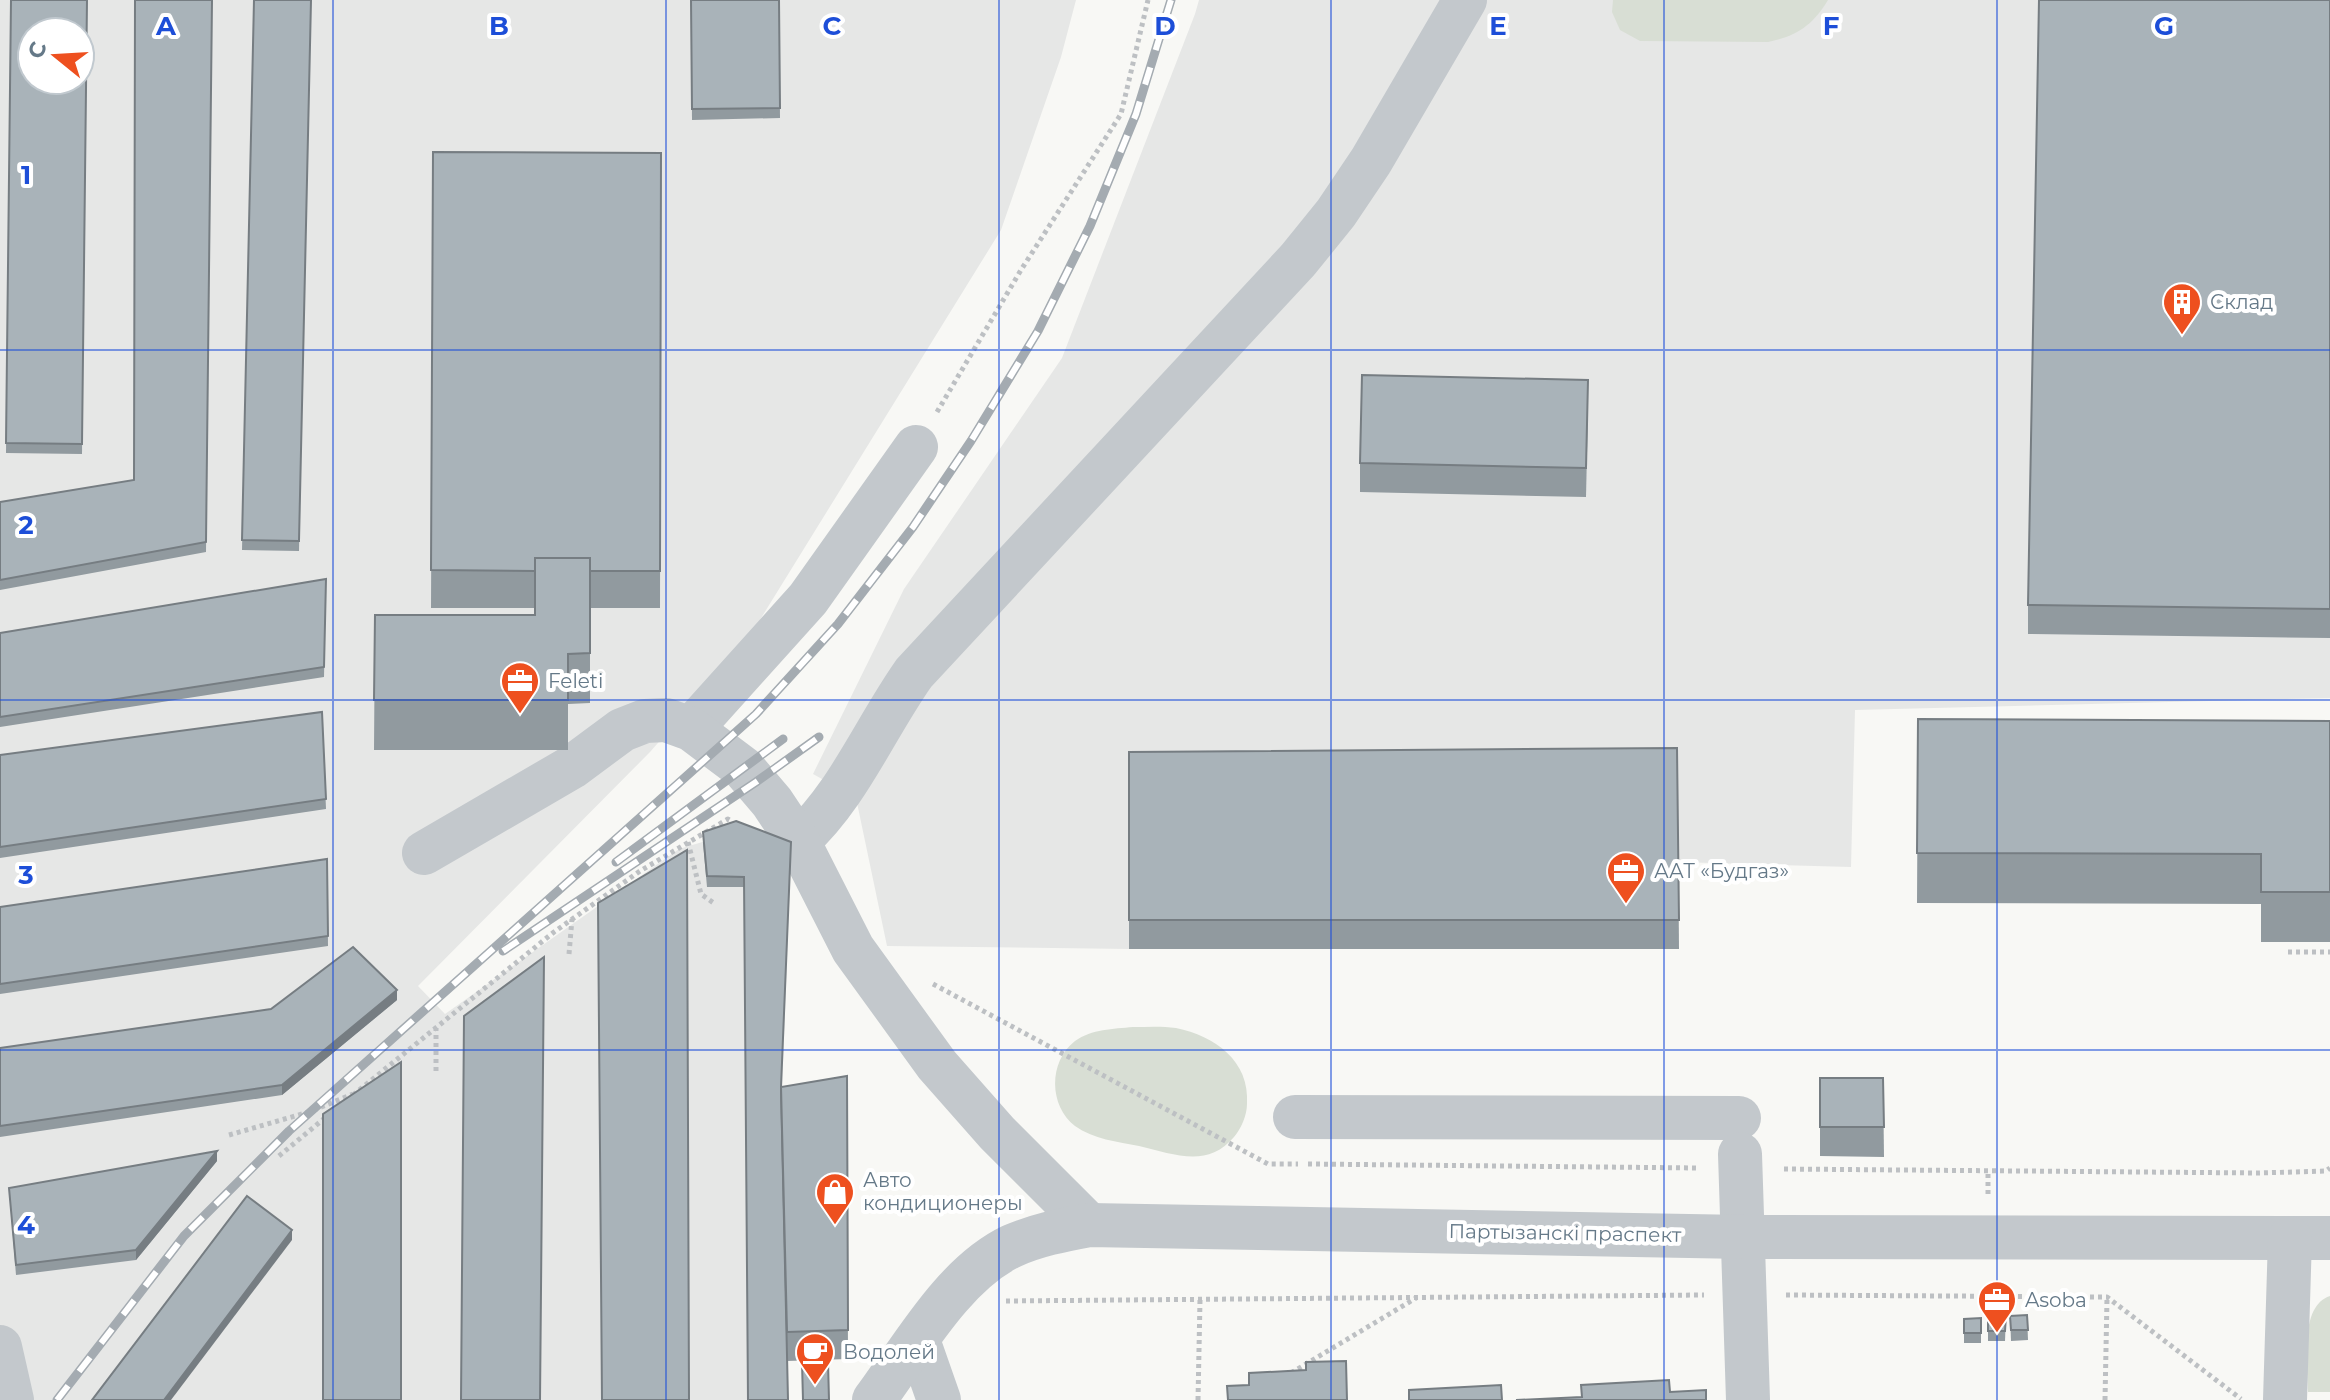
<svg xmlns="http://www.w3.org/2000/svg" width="2330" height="1400" viewBox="0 0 2330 1400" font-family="Montserrat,sans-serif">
	<rect width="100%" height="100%" fill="#f8f8f5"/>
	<g fill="#e6e7e6" fill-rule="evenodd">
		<path d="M0,0H1076L1061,57L1001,230L745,644L650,752L418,986L445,1014L679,849L736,832L791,852L781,1116L788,1400H0ZM32,32H80V80H32Z"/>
		<polygon points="1199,0 2330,0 2330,698 1855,710 1851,867 1678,862 1679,949 1129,949 887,946 856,798 813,774 904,589 1062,358 1195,14"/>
	</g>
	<g fill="#d8ded4">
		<path d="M1613,0H1828C1813,25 1797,36 1768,42L1640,41L1620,30L1612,12Z"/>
		<path d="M1133,1027C1147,1027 1162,1026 1176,1028C1215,1036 1250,1061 1247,1104C1247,1115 1241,1129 1234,1137C1207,1169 1174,1154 1139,1146C1118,1142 1093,1139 1075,1126C1049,1106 1048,1062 1075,1041C1092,1029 1113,1029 1133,1027Z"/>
		<path d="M2330,1296V1392H2308C2308,1364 2299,1306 2330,1296Z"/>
	</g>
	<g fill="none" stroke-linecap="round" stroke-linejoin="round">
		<g stroke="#bdc0c3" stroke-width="5" stroke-dasharray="4 4" stroke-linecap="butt">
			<polyline points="937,412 1021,270 1121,114 1148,0"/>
			<polyline points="688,842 701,894 715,904"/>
			<polyline points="2288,952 2330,952"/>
			<polyline points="569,954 572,919"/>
			<polyline points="933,984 1268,1164 1298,1164"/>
			<polyline points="436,1071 436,1028"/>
			<polyline points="353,1095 554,932 640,871 728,819 731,821"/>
			<polyline points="229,1135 309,1112 353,1094"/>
			<polyline points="279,1156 326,1117"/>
			<polyline points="1308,1164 1698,1168"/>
			<polyline points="1784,1169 2259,1173 2326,1171 2330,1168"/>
			<polyline points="1988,1194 1988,1171"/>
			<polyline points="1786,1295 2107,1297 2241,1399"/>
			<polyline points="1006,1301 1704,1295"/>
			<polyline points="1291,1373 1416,1298"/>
			<polyline points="1198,1400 1200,1300"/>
			<polyline points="2105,1400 2107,1298"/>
		</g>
		<g stroke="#c3c8cc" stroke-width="44">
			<polyline points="691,729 808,599 916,447"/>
			<path d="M798,841C848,796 875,728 914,673L1298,260L1336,213L1371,161L1465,0"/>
			<polyline points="424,853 572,767 622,730 645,721 666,720 691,729 743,768 772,802 798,841 853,949 937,1065 997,1133 1089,1225"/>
			<polyline points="1295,1117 1739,1118"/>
			<polyline points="1740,1154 1748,1400"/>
			<polyline points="918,1340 939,1400"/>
			<polyline points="0,1347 12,1400"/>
			<path d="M874,1400C912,1349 953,1274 1012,1246C1037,1235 1062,1230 1089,1225L1744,1237L2330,1238"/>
			<polyline points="2285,1400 2290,1238"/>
		</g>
		<defs>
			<g id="rail">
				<polyline points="616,862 783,739"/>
				<polyline points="503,951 756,782 819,737"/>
				<polyline points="57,1400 184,1236 289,1131 756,714 838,624 913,527 971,441 1038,331 1090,226 1136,114 1171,0"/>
			</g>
		</defs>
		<use href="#rail" stroke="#a4abb1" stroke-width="9"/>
		<use href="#rail" stroke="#fff" stroke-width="6" stroke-dasharray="18" stroke-linecap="butt"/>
	</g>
	<g fill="#919a9f">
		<polygon points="11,0 87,0 82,454 6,453"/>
		<polygon points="212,0 206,552 0,590 0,502 134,480"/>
		<polygon points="254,0 311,0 299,551 242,550"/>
		<polygon points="691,0 779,0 780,118 692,120"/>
		<polygon points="2330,0 2330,638 2028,634 2028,605"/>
		<polygon points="433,152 661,153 660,608 590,608 590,703 568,704 568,750 374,750 375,615 535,615 535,608 431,608"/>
		<polygon points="1588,409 1586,497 1360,492 1360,463"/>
		<polygon points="326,579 324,677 0,727 0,633"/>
		<polygon points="322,712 326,809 0,858 0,755"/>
		<polygon points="1918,719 2330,721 2330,942 2261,942 2261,904 1917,903"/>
		<polygon points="1677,748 1679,949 1129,949 1129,752"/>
		<polygon points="736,821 782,1087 847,1076 848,1359 787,1361 744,887 707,887 703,842 703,832"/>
		<polygon points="327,859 328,946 0,994 0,907"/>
		<polygon points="397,1000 282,1095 0,1137 0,1048"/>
		<polygon points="1820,1078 1883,1078 1884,1157 1820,1156"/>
		<polygon points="217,1161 136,1260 16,1275 9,1188"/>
		<polygon points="2027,1315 2028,1340 2011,1341 2010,1316"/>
		<polygon points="2006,1316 2005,1341 1988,1341 1988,1317"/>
		<polygon points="1981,1318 1981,1343 1964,1343 1964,1319"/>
	</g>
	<g fill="#767d82">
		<polygon points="397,990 397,1000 282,1095 282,1085"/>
		<polygon points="217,1151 217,1161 136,1260 136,1250"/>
		<polygon points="292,1230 292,1240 171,1400 164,1400"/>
	</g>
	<g fill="#a9b3b9" stroke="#767d82" stroke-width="2" fill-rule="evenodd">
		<path d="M11,0H87L82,444L6,443ZM32,32H80V80H32Z"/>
		<polygon points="135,0 212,0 206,542 0,580 0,502 134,480"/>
		<polygon points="254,0 311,0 299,541 242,540"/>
		<polygon points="691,0 779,0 780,108 692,109"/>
		<polygon points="2039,0 2330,0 2330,609 2028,605"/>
		<polygon points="433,152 661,153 660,571 590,571 590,558 535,558 535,571 431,570"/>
		<polygon points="1362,375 1588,380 1586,468 1360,463"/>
		<polygon points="535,558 590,558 590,653 568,654 568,700 374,700 375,615 535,615"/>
		<polygon points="326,579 324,667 0,717 0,633"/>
		<polygon points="322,712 326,799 0,847 0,755"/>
		<polygon points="1918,719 2330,721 2330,892 2261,892 2261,854 1917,853"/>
		<polygon points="1677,748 1679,920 1129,920 1129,752"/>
		<polygon points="736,821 791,842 781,1087 788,1400 748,1400 744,877 707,876 703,832"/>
		<polygon points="687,850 689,1400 602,1400 598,903"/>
		<polygon points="327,859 328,936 0,984 0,907"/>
		<polygon points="353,947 397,990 282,1085 0,1126 0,1048 271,1009"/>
		<polygon points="544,957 540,1400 461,1400 464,1016"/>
		<polygon points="401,1062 401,1400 323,1400 323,1114"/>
		<polygon points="847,1076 848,1330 787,1332 781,1087"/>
		<polygon points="1820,1078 1883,1078 1884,1127 1820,1127"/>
		<polygon points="217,1151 136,1250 16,1265 9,1188"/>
		<polygon points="247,1196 292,1230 164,1400 92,1400"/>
		<polygon points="2027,1315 2028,1330 2011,1330 2010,1316"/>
		<polygon points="2006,1316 2005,1331 1988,1331 1988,1317"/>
		<polygon points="1981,1318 1981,1333 1964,1333 1964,1319"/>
		<polygon points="828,1361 829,1400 803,1400 802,1362"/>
		<polygon points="1346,1361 1347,1400 1228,1400 1227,1386 1249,1385 1249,1373 1306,1370 1306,1362"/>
		<polygon points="1669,1380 1670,1392 1706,1390 1706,1400 1516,1400 1582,1397 1581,1385"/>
		<polygon points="1501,1385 1502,1400 1409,1400 1409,1390"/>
	</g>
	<path fill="none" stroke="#1d4ed8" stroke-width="2" stroke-opacity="0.55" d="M333,0V1400M666,0V1400M999,0V1400M1331,0V1400M1664,0V1400M1997,0V1400M0,350H2330M0,700H2330M0,1050H2330"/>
	<defs>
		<symbol id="building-pin" viewBox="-11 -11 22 30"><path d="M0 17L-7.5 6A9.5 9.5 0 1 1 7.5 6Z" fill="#ee501f" stroke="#fff"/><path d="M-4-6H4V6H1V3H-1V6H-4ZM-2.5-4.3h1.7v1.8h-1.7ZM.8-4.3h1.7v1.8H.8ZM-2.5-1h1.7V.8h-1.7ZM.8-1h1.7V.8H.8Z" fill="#fff"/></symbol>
		<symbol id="office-pin" viewBox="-11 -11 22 30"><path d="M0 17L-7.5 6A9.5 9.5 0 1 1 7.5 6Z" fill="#ee501f" stroke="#fff"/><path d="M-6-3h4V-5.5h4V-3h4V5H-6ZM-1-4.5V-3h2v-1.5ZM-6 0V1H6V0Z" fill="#fff"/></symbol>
		<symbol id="shop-pin" viewBox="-11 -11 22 30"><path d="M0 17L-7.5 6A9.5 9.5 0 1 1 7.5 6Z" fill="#ee501f" stroke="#fff"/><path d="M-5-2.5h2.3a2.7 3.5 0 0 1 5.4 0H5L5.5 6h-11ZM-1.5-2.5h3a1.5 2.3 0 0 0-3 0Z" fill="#fff"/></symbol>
		<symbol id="cafe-pin" viewBox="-11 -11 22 30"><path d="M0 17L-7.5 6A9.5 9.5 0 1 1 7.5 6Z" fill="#ee501f" stroke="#fff"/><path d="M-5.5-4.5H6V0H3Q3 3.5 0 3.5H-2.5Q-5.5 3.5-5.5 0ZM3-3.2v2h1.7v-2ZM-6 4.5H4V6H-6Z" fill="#fff"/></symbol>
	</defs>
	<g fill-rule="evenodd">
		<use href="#building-pin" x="2160" y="280" width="44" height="60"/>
		<use href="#office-pin" x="498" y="659" width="44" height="60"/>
		<use href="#office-pin" x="1604" y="849" width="44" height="60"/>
		<use href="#shop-pin" x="813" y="1170" width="44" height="60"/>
		<use href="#office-pin" x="1975" y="1278" width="44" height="60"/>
		<use href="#cafe-pin" x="793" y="1330" width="44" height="60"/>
	</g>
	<g text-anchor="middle" stroke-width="8" stroke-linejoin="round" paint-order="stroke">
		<g font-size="20" fill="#657988" stroke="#fff" text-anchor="start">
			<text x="2210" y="309">Склад</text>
			<text x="548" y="688">Feleti</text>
			<text x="1654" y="878">ААТ «Будгаз»</text>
			<text x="863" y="1187">Авто<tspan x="863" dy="23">кондиционеры</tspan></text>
			<text x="2025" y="1307">Asoba</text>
			<text x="843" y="1359">Водолей</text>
		</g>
		<g font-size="20" fill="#657988" stroke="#fff">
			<text transform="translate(1565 1233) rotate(1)" y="7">Партызанскі праспект</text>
		</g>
	</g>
	<g font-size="26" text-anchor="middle" font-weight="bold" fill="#1d4ed8" stroke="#fff" stroke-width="8" stroke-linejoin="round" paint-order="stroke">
		<text x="166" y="35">A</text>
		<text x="499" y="35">B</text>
		<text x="832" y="35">C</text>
		<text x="1165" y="35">D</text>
		<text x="1498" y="35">E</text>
		<text x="1831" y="35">F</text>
		<text x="2164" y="35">G</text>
		<text x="26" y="184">1</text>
		<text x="26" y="534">2</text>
		<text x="26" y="884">3</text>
		<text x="26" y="1234">4</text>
	</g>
	<g transform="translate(56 56) rotate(288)"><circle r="38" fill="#ffffff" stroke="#c1c9cf" stroke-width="2"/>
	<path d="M0-6L14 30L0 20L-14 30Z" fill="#ee501f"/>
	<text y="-12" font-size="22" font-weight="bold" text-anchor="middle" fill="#657988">С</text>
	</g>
</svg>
